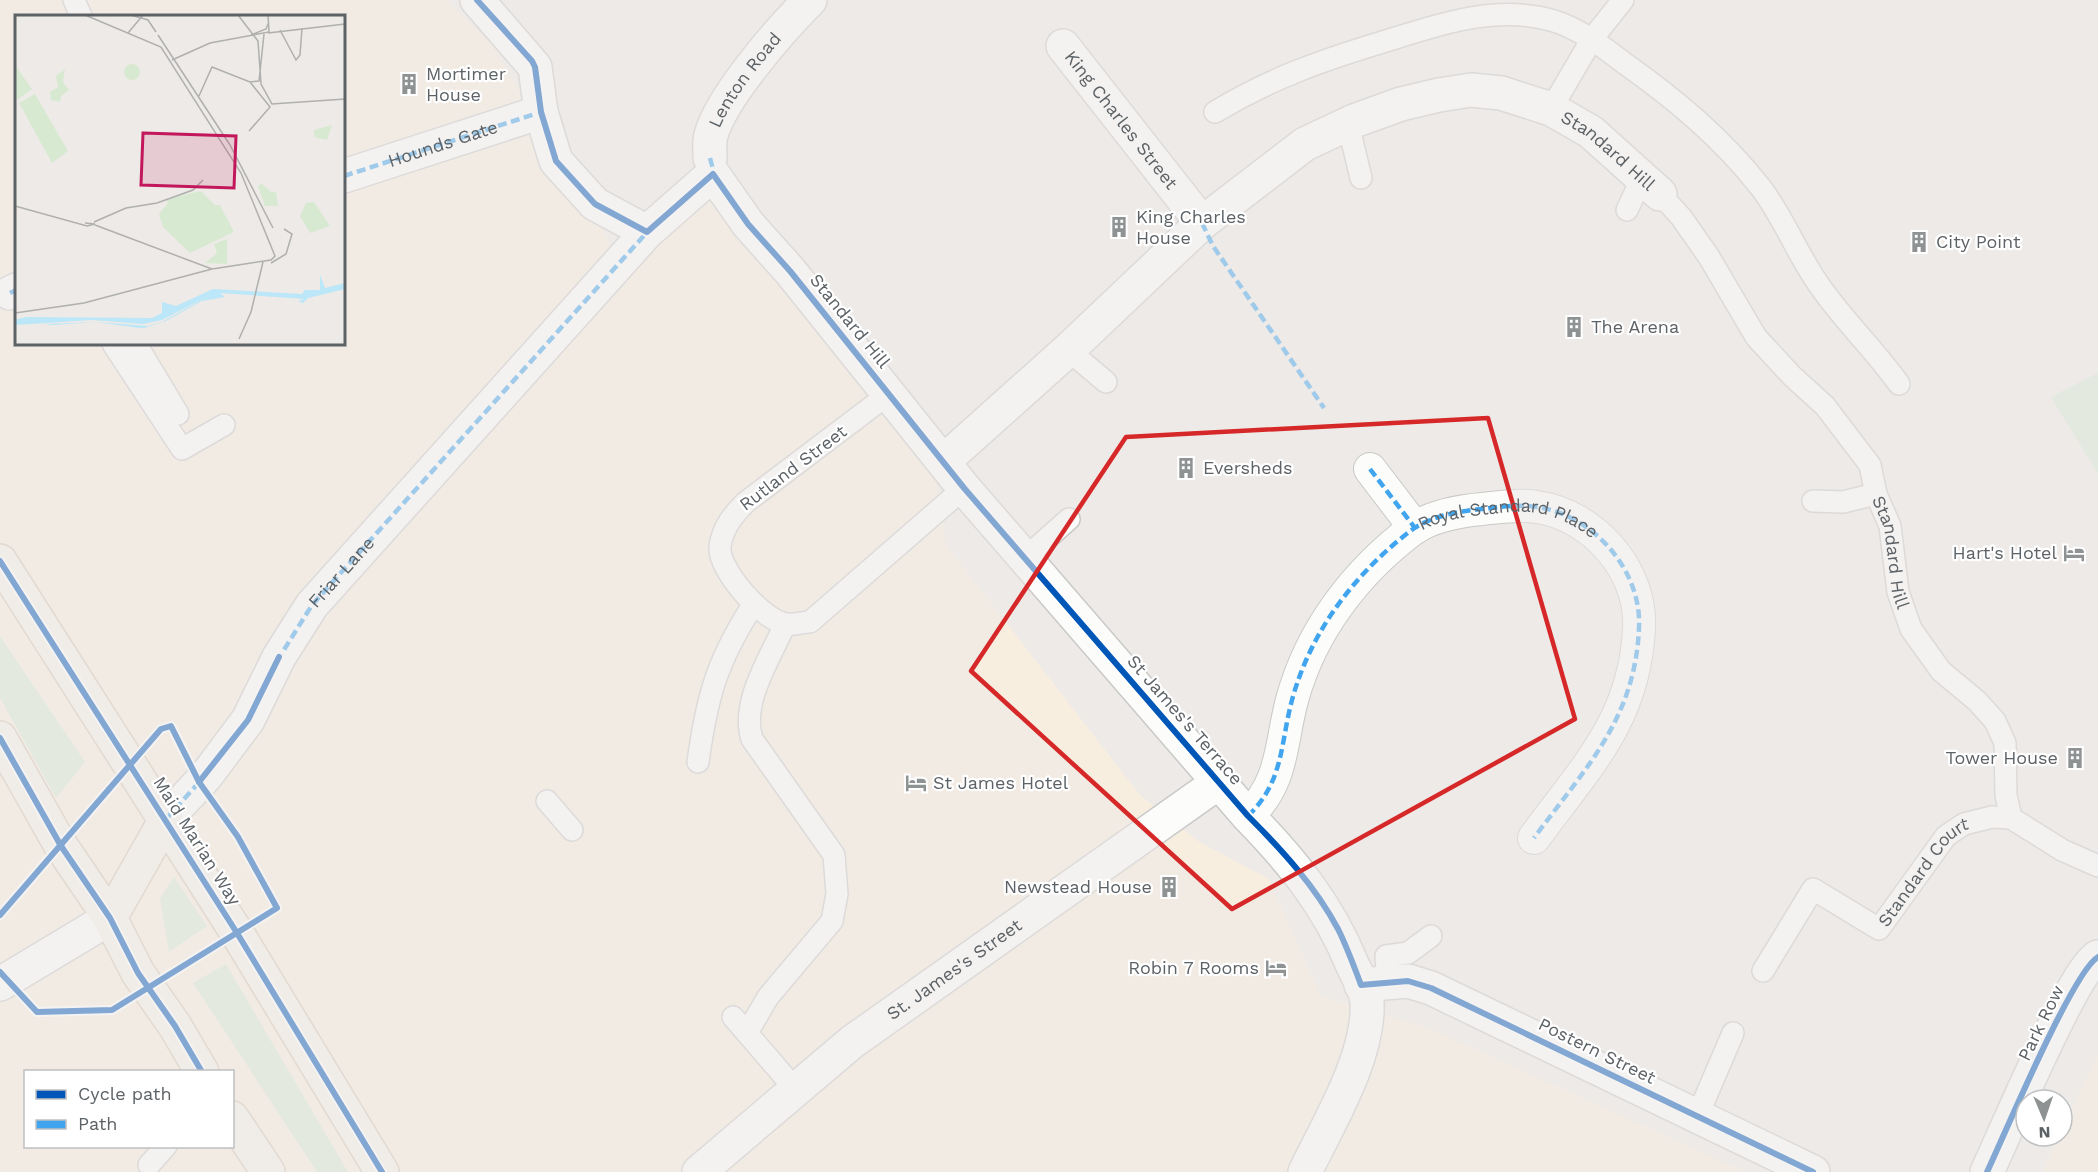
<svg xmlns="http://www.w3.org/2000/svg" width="2098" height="1172" viewBox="0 0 2098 1172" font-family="'Work Sans',sans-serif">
	<rect width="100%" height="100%" fill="#edeae7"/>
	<g fill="#f7eee0" fill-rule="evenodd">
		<path d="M0,0H446L492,45L621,261L713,190L936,477L946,545L1140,795L1198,841L1269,879L1321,996L1429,1028L1746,1172H0ZM16,16H344V344H16ZM26,1072H232V1146H26Z"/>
		<polygon points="2098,1054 2098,1172 2042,1172 2059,1136 2062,1136 2062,1130"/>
	</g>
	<g fill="#d8e9d2">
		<polygon points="2098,373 2098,474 2051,397"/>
		<polygon points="0,636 85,762 56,798 0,698"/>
		<polygon points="174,877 207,926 169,952 160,899"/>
		<polygon points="226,964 348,1172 317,1172 193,983"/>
	</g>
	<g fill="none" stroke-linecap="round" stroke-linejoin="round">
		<defs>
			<g id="service">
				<polyline points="74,0 81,16"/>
				<polyline points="1551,109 1592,39 1623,0"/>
				<path d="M1215,112C1271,78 1323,60 1386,41C1440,24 1497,4 1554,21C1580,29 1603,47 1624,63C1675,99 1722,138 1761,188C1784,218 1797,254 1819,285C1843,320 1874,349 1899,384"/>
				<polyline points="1348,124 1361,178"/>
				<path id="s1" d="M1660,194L1681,217L1709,257L1756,337L1792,376L1825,406L1870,465L1876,494L1890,526L1898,592L1911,629L1941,671L1977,701L1995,721L2005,743L2006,795L2011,818"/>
				<polyline points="1627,210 1642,178"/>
				<polyline points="113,344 182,449 224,425"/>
				<polyline points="136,344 178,414"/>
				<polyline points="1068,350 1106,382"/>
				<path d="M890,393L746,502C733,515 723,527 720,546C717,569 764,622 787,624C794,625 803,622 810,622L964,488"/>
				<polyline points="1813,501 1843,502 1876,494"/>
				<polyline points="1025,558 1069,519"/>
				<path d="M698,762C707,696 717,661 753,605"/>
				<polyline points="547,801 572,830"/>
				<path id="s2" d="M1763,971L1813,889L1879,929L1946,836L1964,824L1992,817L2011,818L2062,850L2098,866"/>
				<polyline points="1388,984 1386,956 1408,953 1431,936"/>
				<polyline points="733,1017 796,1090"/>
				<path d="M747,1033L768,997L832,921L837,894L834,855L752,739C740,702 771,657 785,624"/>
				<polyline points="1697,1117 1733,1033"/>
				<polyline points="149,1165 166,1146"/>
			</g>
			<g id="pedestrian">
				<polyline points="1370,469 1415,528"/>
				<path d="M1248,816C1284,781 1280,745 1292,700C1311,630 1356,572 1413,529C1432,516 1460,511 1482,509C1500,507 1519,504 1537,507C1593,515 1642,570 1639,628C1635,720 1585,768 1534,838"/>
			</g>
			<g id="minor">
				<polyline points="477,0 535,67 541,112 556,161 595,204 647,232"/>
				<path id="s3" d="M1063,46L1202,223"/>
				<path id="s4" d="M344,176L541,112"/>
				<polyline points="10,293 16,290"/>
				<path id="s5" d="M944,461L1068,350L1202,223L1305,144L1354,121L1401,104L1439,95L1471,90L1501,93L1551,109L1591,132L1660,194"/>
				<path d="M166,819L206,776L248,720L279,657L312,605L647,232L713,174L748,224L790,271L964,488L1248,816C1292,861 1328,905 1352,964C1357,975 1366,989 1367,1002C1370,1056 1328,1124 1305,1172"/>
				<polyline points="0,984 110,918"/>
				<polyline points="1361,985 1408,981 1431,988 1813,1172"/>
				<path id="s6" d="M699,1172L852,1042L1219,782"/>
				<path d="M1987,1172C2004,1136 2073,971 2098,957"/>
			</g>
			<g id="tertiary">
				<path id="s7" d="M710,158C710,151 709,142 711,135C722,96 781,29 810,0"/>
			</g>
			<g id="primary">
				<polyline points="0,561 237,933 382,1172"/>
				<polyline points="0,738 61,846 110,918 138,973 175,1026 202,1072"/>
				<polyline points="110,918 166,819"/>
				<polyline points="232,1118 268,1172"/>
			</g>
		</defs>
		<use href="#service" stroke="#c9c9c9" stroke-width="24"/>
		<use href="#pedestrian" stroke="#c9c9c9" stroke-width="34"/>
		<use href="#minor" stroke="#c9c9c9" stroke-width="36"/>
		<use href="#tertiary" stroke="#c9c9c9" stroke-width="36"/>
		<use href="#primary" stroke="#d6c7b4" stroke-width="36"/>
		<use href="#service" stroke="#fcfcfb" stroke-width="21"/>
		<use href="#pedestrian" stroke="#fcfcfb" stroke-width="32"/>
		<use href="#minor" stroke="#fcfcfb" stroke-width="33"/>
		<use href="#tertiary" stroke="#fcfcfb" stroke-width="33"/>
		<use href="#primary" stroke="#f3efe8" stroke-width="33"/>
		<g stroke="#40a5ee" stroke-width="4.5" stroke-dasharray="9 4.5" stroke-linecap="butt">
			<polyline points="710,158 715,177"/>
			<polyline points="344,176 541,112"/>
			<polyline points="1202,223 1213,246 1324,408"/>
			<polyline points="10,293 16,290"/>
			<polyline points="1370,469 1415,528"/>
			<path id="s8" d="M277,661L312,605L649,230"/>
			<path id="s9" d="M1248,816C1284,781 1280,745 1292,700C1311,630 1356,572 1413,529C1432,516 1460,511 1482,509C1500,507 1519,504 1537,507C1593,515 1642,570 1639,628C1635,720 1585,768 1534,838"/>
			<polyline points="166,819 202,779"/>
		</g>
		<defs>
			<g id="cycleway">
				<path d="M477,0L532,61L535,67L541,112L556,161L595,204L647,232L713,174L748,224L790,271L964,488L1248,816C1282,850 1315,886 1338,929C1347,947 1354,966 1361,985L1408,981L1431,988L1813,1172"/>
				<polyline points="0,561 237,933 382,1172"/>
				<polyline points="0,738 61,846 110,918 138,973 175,1026 202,1072"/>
				<polyline points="199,782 248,720 279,657"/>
				<polyline points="0,915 161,729 171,726 199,782 238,837 277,908 112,1010 37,1012 0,972"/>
				<path d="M1987,1172C2004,1136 2073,971 2098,957"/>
			</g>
		</defs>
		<use href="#cycleway" stroke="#fff" stroke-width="10"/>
		<use href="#cycleway" stroke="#0057b8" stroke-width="6"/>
	</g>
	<path d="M0 0H2098V1172H0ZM1488,418L1575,719L1232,909L971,671L1126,437Z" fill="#edeae7" fill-opacity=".55" fill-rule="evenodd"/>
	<path fill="none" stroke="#d62828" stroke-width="4.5" stroke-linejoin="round" d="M1488,418L1575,719L1232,909L971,671L1126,437Z"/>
	<defs>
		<symbol id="building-bare" viewBox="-9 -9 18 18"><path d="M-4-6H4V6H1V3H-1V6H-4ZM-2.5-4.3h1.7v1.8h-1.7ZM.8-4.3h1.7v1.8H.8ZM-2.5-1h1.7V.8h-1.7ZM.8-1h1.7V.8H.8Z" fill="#8f9293" stroke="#fff" stroke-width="2.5" paint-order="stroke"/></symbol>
		<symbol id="hotel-bare" viewBox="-9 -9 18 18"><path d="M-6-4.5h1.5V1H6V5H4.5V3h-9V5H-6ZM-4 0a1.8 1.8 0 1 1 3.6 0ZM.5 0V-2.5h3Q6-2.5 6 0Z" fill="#8f9293" stroke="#fff" stroke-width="2.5" paint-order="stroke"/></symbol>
	</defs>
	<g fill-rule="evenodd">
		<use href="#building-bare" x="394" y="69" width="30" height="30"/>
		<use href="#building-bare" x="1104" y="212" width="30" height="30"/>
		<use href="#building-bare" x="1904" y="227" width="30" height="30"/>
		<use href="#building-bare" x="1559" y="312" width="30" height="30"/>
		<use href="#building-bare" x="1171" y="453" width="30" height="30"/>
		<use href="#hotel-bare" x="2059" y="538" width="30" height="30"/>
		<use href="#building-bare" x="2060" y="743" width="30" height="30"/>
		<use href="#hotel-bare" x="901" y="768" width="30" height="30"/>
		<use href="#building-bare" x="1154" y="872" width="30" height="30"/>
		<use href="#hotel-bare" x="1261" y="953" width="30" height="30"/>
	</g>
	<g text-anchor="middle" stroke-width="4.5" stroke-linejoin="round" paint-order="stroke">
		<g font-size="18" fill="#5c6266" stroke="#fff" text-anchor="start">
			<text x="426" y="80">Mortimer<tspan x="426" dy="21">House</tspan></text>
			<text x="1136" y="223">King Charles<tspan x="1136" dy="21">House</tspan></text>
			<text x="1936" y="248">City Point</text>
			<text x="1591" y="333">The Arena</text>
			<text x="1203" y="474">Eversheds</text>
			<text x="2057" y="559" text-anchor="end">Hart's Hotel</text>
			<text x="2058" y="764" text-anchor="end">Tower House</text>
			<text x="933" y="789">St James Hotel</text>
			<text x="1152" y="893" text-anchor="end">Newstead House</text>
			<text x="1259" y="974" text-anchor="end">Robin 7 Rooms</text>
		</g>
		<g font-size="18" fill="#5c6266" stroke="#fff">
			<text dy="6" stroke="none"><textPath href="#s7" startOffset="88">Lenton Road</textPath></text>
			<text dy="6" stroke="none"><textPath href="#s3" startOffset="94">King Charles Street</textPath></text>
			<text dy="6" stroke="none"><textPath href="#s4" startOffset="104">Hounds Gate</textPath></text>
			<text dy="6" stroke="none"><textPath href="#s5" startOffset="810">Standard Hill</textPath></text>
			<text transform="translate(850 321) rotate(51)" y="6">Standard Hill</text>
			<text transform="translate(793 468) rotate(-37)" y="6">Rutland Street</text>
			<text dy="6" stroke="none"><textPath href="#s9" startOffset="440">Royal Standard Place</textPath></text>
			<text dy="6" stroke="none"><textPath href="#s1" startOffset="435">Standard Hill</textPath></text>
			<text dy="6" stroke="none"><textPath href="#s8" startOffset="110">Friar Lane</textPath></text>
			<text transform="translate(1185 720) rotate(49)" y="6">St James's Terrace</text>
			<text transform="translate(197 841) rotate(58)" y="6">Maid Marian Way</text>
			<text dy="6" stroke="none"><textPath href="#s2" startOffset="246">Standard Court</textPath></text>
			<text dy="6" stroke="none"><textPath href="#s6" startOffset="326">St. James's Street</textPath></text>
			<text transform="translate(2041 1023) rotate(-64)" y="6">Park Row</text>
			<text transform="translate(1597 1051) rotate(26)" y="6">Postern Street</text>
		</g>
	</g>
	<g transform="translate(15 15)">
		<rect width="330" height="330" fill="#edeae7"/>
		<path d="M109 57a8 8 0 1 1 16 0a8 8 0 1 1-16 0Z" fill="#d8e9d2"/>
		<path d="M50,54L48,67L54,75L46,81L45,87L36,85L35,77L43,72L41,61Z" fill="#d8e9d2"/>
		<path d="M317,110L312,125L299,122V115ZM247,169L256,177H261L263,191H250L243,171Z" fill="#d8e9d2"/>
		<path d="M0,50L17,74L2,85L0,83ZM20,79L53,136L37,148L4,88ZM186,176L200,190H205L219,217L175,238L148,212L144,199L153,188L151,184ZM299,187L315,211L295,218L285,201L291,188ZM212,224V249L190,248L202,238L199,229Z" fill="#d8e9d2"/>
		<path d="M305,260L310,273L330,268V274L293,283L288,288L283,286L289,284L205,278L210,282L187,286L151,306L129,313H125L80,307L37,310L30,309L80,307L133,311L147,307L197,279L147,305L128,309L77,305L0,310V305L10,302L137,303L147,298V287L161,291L198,274L287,279L290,275H305Z" fill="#bbe7f8"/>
		<path fill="none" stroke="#afb0af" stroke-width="1.5" d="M116,0L133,5L141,17M223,0L243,26L246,69L257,89L330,84M265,15L281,45L285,40L287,13M113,18L128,0M253,18L330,9M143,20L215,130L258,213M236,20L251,14L254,7M157,45L195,28L254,17L253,0M184,81L197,52L235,67L244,66L249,19M234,116L255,92L235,67M0,191L72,211L80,209L70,208M79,207L111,193L142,188L178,175L188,165M80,210L197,254M256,248L271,239L277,219L269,214M0,298L69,288L197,254L256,245L260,241L226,158L146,32L70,0M224,324L236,297L248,247"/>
		<path fill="#c2185b" fill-opacity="0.15" stroke="#c2185b" stroke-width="3" d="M128,118L221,121L219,173L126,170Z"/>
		<rect width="330" height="330" fill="none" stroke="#5c6266" stroke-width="3"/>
	</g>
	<rect x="24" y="1070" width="210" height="78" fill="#ffffff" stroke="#bec0c2" stroke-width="1.5"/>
	<rect x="36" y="1090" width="30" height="9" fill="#0057b8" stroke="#bec0c2" stroke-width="1.5"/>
	<text x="78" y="1100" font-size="18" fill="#5c6266">Cycle path</text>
	<rect x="36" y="1120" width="30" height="9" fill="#40a5ee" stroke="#bec0c2" stroke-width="1.5"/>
	<text x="78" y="1130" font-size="18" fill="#5c6266">Path</text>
	<g transform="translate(2044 1118) rotate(178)"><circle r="28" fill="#ffffff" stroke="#bec0c2" stroke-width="1.5"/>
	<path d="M0-4.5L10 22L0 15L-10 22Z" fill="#8f9293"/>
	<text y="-9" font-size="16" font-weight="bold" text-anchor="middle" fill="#5c6266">N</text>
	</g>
</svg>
